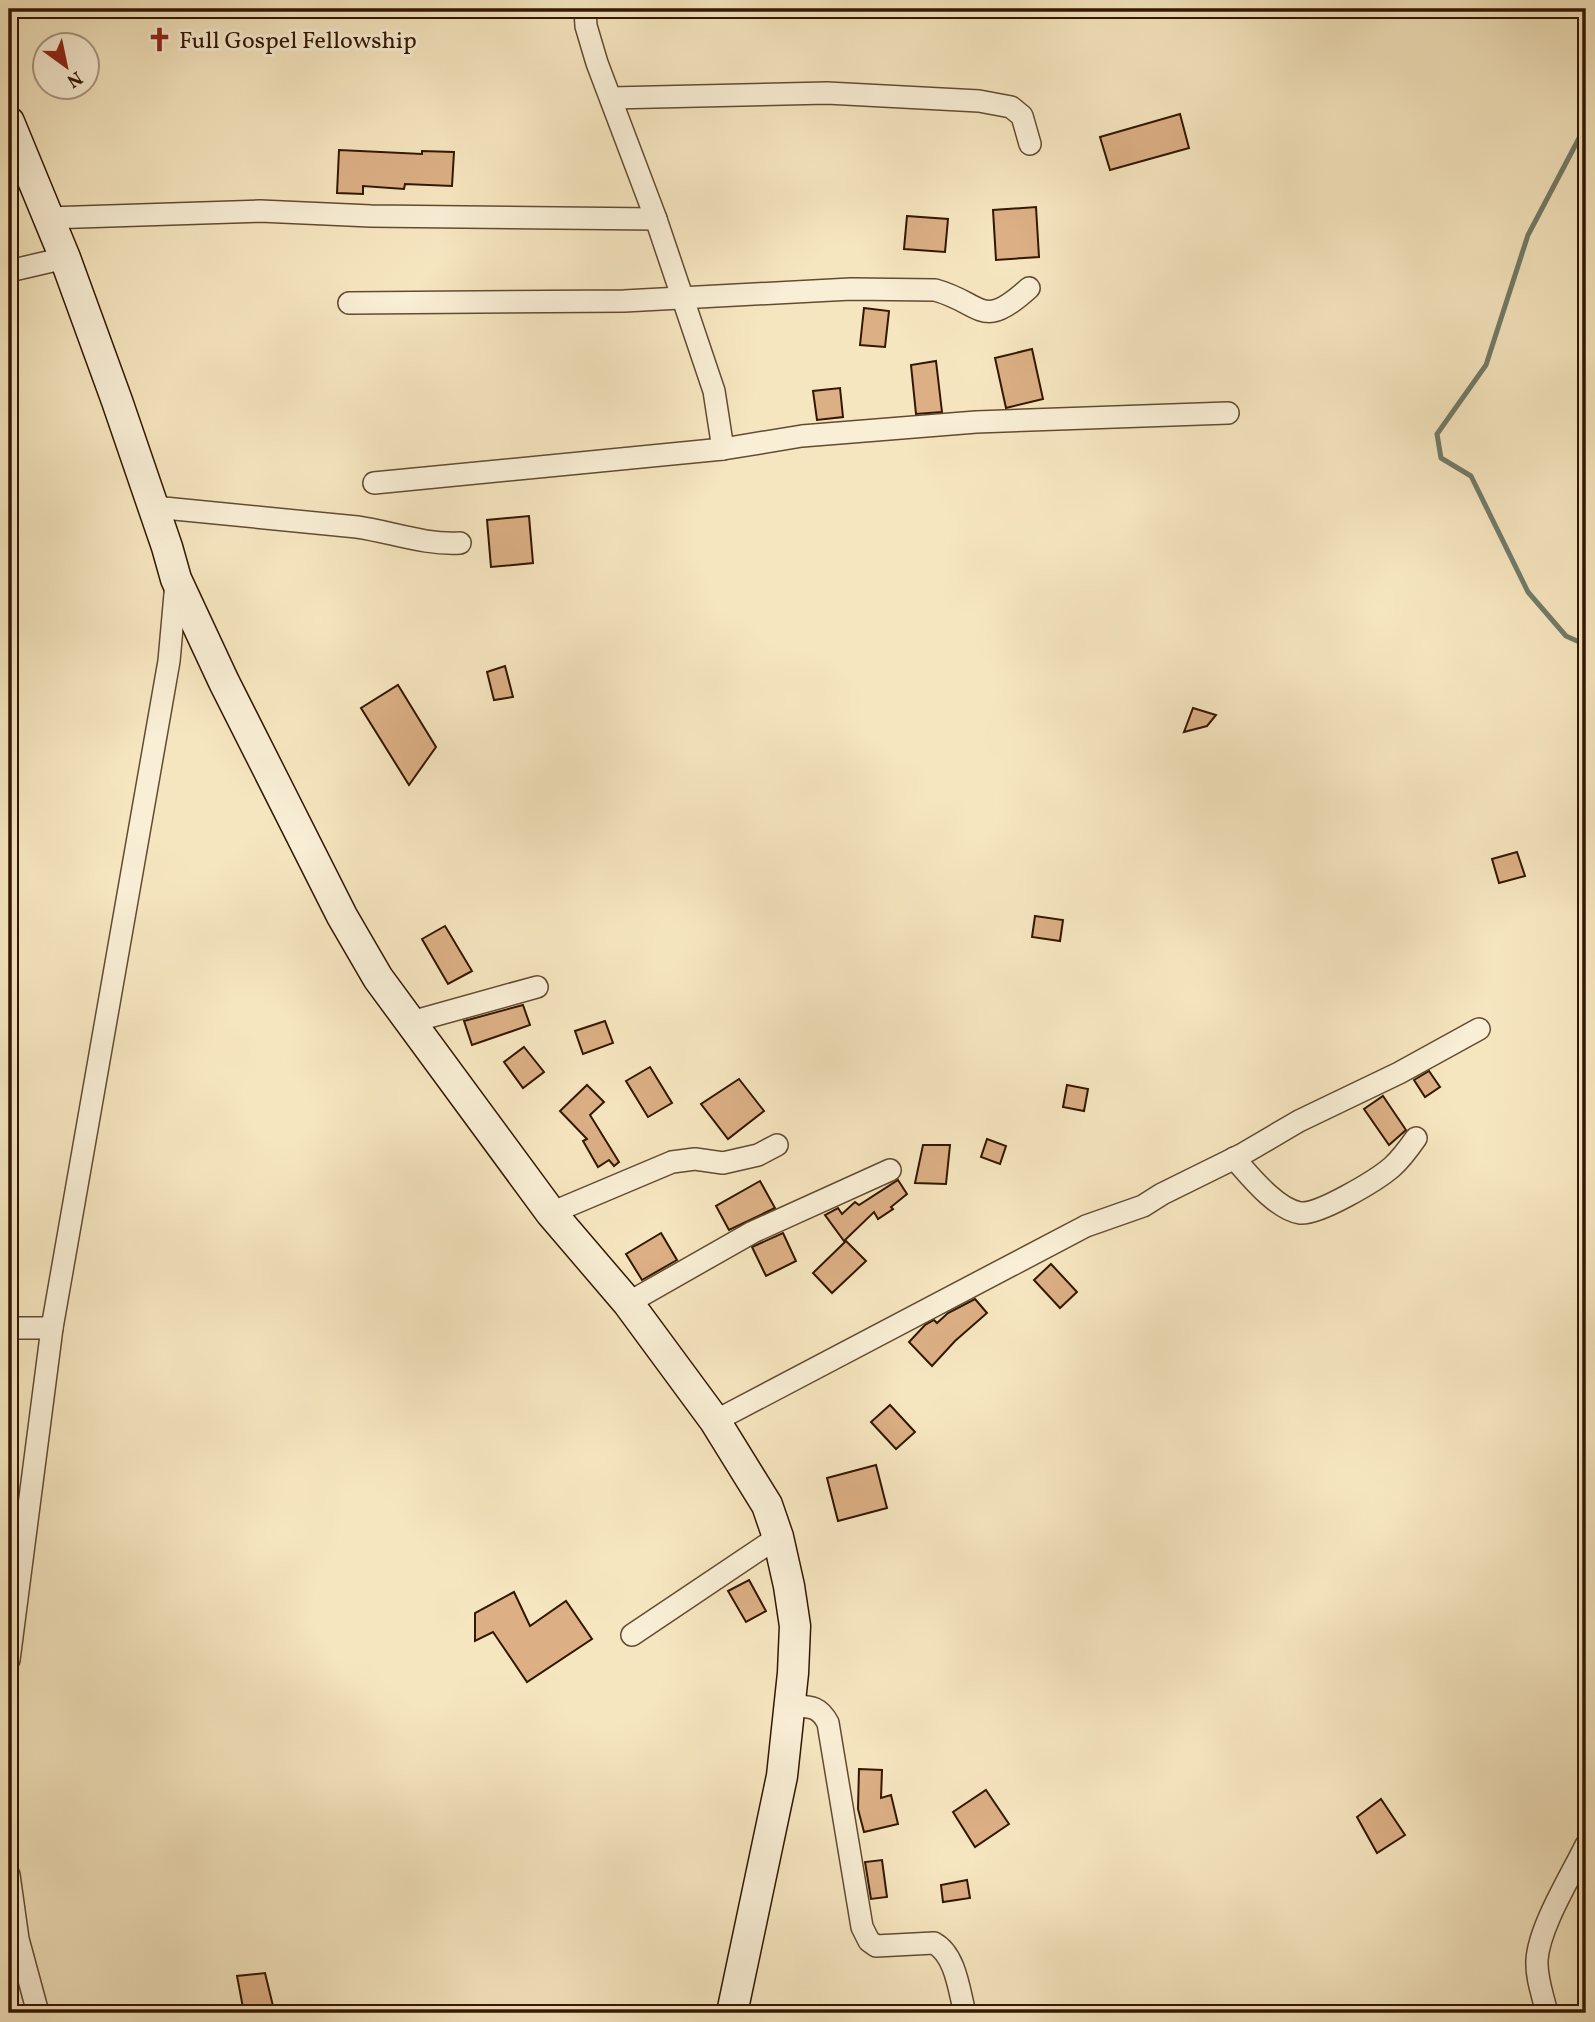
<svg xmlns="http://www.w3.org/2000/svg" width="1595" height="2022" viewBox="0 0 1595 2022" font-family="Vollkorn,serif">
	<rect width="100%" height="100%" fill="#f6e6c0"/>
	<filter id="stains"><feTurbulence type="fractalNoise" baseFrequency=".00286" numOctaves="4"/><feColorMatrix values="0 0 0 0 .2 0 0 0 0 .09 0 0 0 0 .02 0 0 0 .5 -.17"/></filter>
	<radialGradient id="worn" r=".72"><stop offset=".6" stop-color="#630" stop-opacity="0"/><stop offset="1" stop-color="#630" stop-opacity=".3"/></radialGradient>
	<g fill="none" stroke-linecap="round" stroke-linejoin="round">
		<polyline stroke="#727c69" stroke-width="5" points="1586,125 1528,235 1486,365 1437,434 1441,458 1471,476 1528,592 1566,636 1586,645"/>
	</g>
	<g fill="#dcaf85" stroke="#321700" stroke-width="2">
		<polygon points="1180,114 1189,148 1110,170 1100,137"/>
		<polygon points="339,150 422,154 422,151 454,152 452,186 405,184 404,189 363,186 363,194 337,193"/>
		<polygon points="1036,207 1039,257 996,260 993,210"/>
		<polygon points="907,216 948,219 945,252 904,249"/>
		<polygon points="864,308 889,311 885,347 860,345"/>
		<polygon points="1032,349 1043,399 1006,408 995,358"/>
		<polygon points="936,361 942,412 916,414 911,365"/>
		<polygon points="840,388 843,417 817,420 813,391"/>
		<polygon points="529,516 533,563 491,567 487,520"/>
		<polygon points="505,666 513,697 494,700 487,672"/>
		<polygon points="398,685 436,747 409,785 361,708"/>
		<polygon points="1193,708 1216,715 1207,726 1184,732"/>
		<polygon points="1517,852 1525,876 1499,883 1492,859"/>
		<polygon points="1035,916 1063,920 1060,941 1032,937"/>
		<polygon points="445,926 472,971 448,984 422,939"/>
		<polygon points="523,1005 530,1025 472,1045 464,1021"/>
		<polygon points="605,1021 613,1043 583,1054 575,1031"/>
		<polygon points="524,1047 544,1072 523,1088 504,1062"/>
		<polygon points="650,1067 672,1103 648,1117 626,1081"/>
		<polygon points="1429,1071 1440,1087 1425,1097 1414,1080"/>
		<polygon points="739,1079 764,1111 728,1139 701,1104"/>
		<polygon points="587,1085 604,1102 590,1115 619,1162 614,1166 609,1160 598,1167 583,1141 587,1139 560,1111"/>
		<polygon points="1067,1085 1088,1089 1084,1111 1063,1107"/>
		<polygon points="1383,1096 1406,1130 1389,1145 1364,1109"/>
		<polygon points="987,1139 1006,1146 1000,1164 981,1157"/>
		<polygon points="923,1145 950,1145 946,1184 915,1183"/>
		<polygon points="898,1180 907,1194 891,1207 893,1209 878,1219 874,1212 844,1241 825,1215 838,1208 842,1214 855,1202 859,1205"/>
		<polygon points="760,1181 775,1208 729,1230 716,1206"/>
		<polygon points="661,1233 677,1260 642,1280 626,1254"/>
		<polygon points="783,1233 796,1261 766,1276 752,1247"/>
		<polygon points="846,1241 866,1261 832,1293 813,1273"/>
		<polygon points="1051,1264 1077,1292 1060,1308 1034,1280"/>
		<polygon points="975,1299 987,1313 955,1341 932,1366 909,1342 925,1325 934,1320 937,1323 948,1313"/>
		<polygon points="890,1405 915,1432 896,1449 871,1422"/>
		<polygon points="876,1465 887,1508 838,1521 827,1478"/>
		<polygon points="749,1580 766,1611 746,1622 728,1591"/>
		<polygon points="514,1592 530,1626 566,1601 592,1639 527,1682 493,1632 475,1641 475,1613"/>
		<polygon points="859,1769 882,1770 881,1798 891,1795 898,1824 864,1832 858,1809"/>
		<polygon points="986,1790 1009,1824 975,1847 953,1812"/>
		<polygon points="1381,1799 1405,1835 1377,1853 1357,1817"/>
		<polygon points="882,1860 887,1897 871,1899 865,1862"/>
		<polygon points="967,1880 970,1898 943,1902 941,1885"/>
		<polygon points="265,1973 274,2010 244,2013 237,1976"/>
	</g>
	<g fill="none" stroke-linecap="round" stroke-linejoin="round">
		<defs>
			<g id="street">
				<polyline points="585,9 586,26 597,63 656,219 714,391 723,449"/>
				<polyline points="611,98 827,93 979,101 1011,107 1022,116 1030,144"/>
				<polyline points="48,218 260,211 371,216 656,219"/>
				<polyline points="9,271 65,258"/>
				<path d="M349,303L624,301L851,289L935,290C983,303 981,332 1029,288"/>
				<polyline points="374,483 723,449 802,436 976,422 1228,413"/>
				<path d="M154,507L357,527C392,532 424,545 460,543"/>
				<polyline points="411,1022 537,987"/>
				<path d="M1234,1158C1250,1176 1276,1209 1300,1213C1319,1215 1377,1180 1392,1167C1401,1159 1409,1148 1416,1138"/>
				<polyline points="551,1213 672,1162 695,1159 723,1163 758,1155 777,1145"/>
				<polyline points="628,1303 753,1232 890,1170"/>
				<polyline points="9,1328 52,1328"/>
				<polyline points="715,1421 1086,1226 1143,1206 1162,1194 1241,1155 1299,1121 1399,1073 1479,1029"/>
				<polyline points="632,1635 778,1537"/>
				<polyline points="9,1660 52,1328 169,661 176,583"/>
				<path d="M789,1706C808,1707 818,1704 828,1723L862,1927L869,1941L876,1946L934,1943C956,1955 959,1991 965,2013"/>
				<polyline points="9,1875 18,1939 38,2013"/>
				<path d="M1547,2013C1543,1996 1536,1978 1537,1960C1539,1927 1571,1876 1586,1845"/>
			</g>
			<polyline id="secondary" points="9,122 65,258 117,401 167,547 176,579 224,682 342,916 378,978 551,1213 628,1303 715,1421 767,1505 778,1537 789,1586 795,1626 793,1673 782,1776 732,2013"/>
		</defs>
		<use href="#street" stroke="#634b30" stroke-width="24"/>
		<use href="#secondary" stroke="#321700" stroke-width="33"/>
		<use href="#street" stroke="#f9efd6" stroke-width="21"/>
		<use href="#secondary" stroke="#f9efd6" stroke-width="30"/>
	</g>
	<defs>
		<symbol id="church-bare" viewBox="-9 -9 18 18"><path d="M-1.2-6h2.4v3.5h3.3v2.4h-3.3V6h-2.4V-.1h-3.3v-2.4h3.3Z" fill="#8f2418" stroke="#f9efd6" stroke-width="2.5" paint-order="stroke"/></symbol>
	</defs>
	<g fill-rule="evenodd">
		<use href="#church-bare" x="142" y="22" width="35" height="35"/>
	</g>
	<g text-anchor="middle" stroke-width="6" stroke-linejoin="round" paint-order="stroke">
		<g font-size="24" fill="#321700" stroke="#f9efd6" text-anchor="start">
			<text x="179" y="48">Full Gospel Fellowship</text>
		</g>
	</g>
	<rect width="1595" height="2022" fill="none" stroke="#f6e6c0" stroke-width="35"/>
	<rect x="10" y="10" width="1574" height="2001" fill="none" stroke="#321700" stroke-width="3.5"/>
	<rect x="18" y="18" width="1560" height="1987" fill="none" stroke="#321700" stroke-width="2"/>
	<g transform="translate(66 66) rotate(147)"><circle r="33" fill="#f9efd6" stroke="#a99980" stroke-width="2"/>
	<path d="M0-5L12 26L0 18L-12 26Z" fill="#8f2418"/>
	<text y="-10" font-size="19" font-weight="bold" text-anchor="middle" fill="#321700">N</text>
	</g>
	<rect width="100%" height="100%" filter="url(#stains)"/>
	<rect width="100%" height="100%" fill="url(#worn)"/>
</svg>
